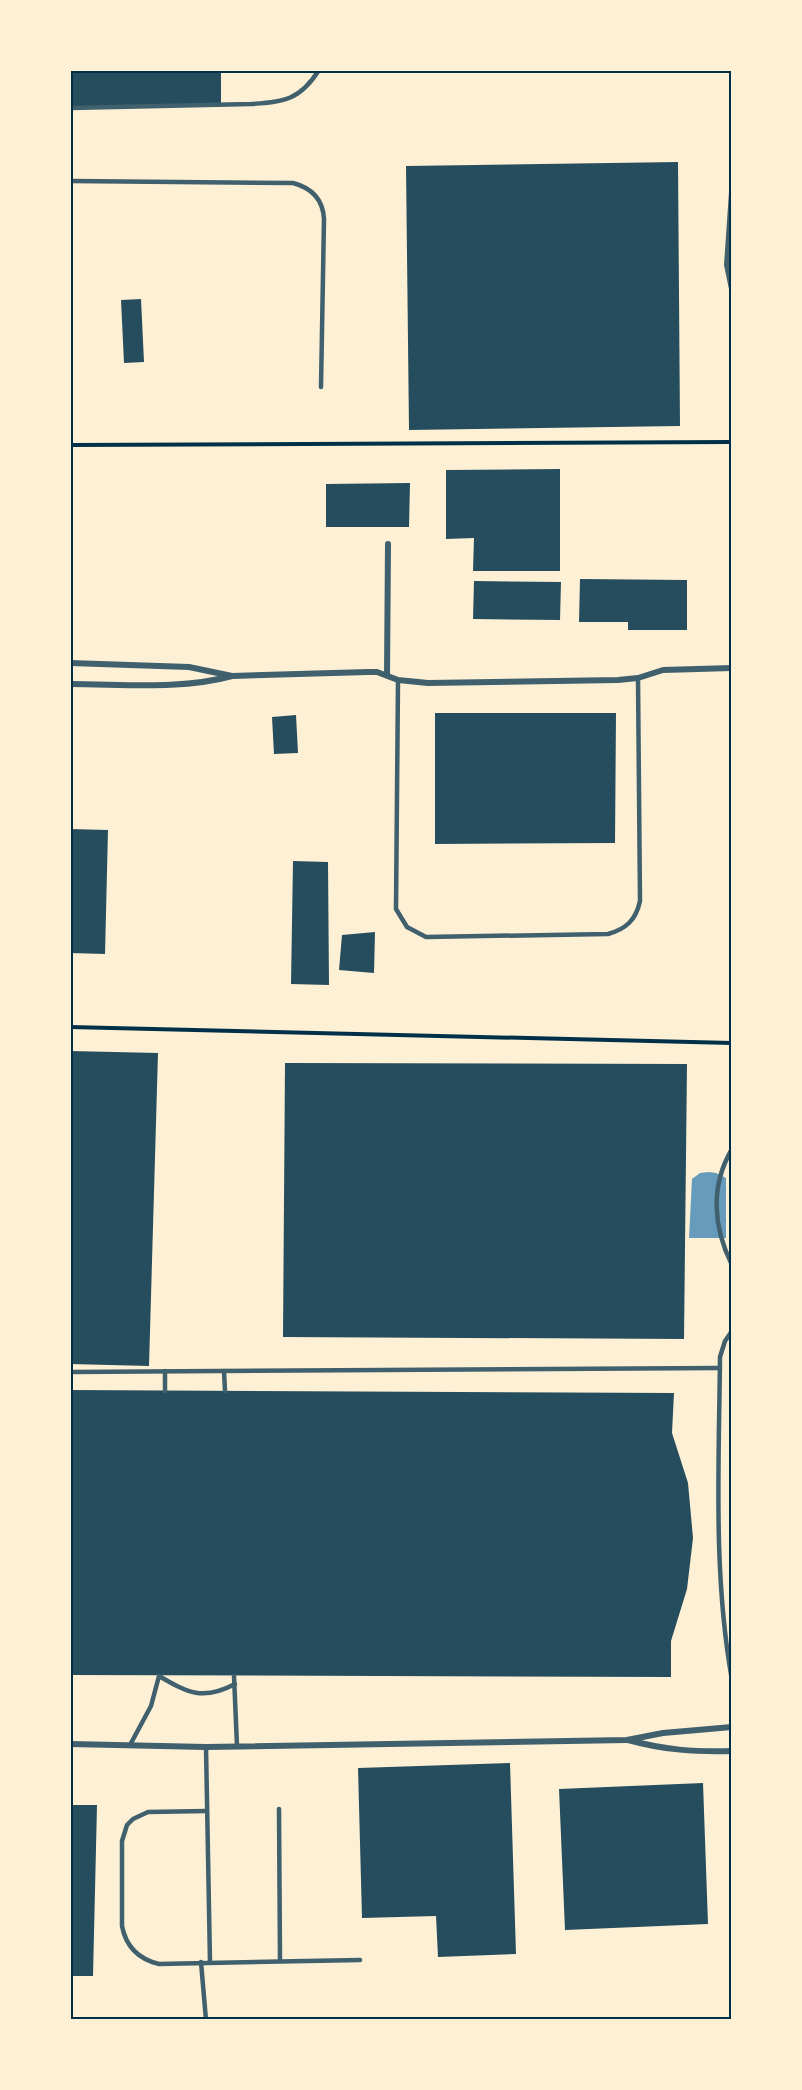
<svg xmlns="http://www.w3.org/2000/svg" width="802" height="2090" viewBox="0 0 802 2090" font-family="'PT Sans Narrow',sans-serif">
	<rect width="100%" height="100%" fill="#fdf0d5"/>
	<polygon fill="#669bbc" points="709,1172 716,1173 726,1178 726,1238 689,1238 692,1179 700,1173"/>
	<g fill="#264d5e">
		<polygon points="70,70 221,70 221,106 70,108"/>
		<polygon points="678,162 680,426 409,430 406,166"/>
		<polygon points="141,299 144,362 124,363 121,300"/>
		<polygon points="560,469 560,571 473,571 474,538 446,539 446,470"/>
		<polygon points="410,483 409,527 326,527 326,484"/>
		<polygon points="580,579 687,580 687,630 628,630 628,622 579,622"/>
		<polygon points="474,581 561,582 560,620 473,619"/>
		<polygon points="435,713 616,713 615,843 435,844"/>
		<polygon points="296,715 298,753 274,754 272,717"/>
		<polygon points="70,829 108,830 105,954 70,953"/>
		<polygon points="293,861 328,862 329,985 291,984"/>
		<polygon points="375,932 374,973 339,970 342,935"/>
		<polygon points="70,1051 158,1053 149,1366 70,1364"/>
		<polygon points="285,1063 687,1064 684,1339 283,1337"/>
		<polygon points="70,1390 674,1393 672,1433 688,1483 693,1538 687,1589 671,1641 671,1677 70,1675"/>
		<polygon points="510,1763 516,1954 438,1957 436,1916 362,1918 358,1768"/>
		<polygon points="703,1783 708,1924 565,1930 559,1789"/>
		<polygon points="70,1805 97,1805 93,1976 70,1976"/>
	</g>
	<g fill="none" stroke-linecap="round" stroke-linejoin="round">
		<g stroke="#003049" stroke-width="4">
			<polyline points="70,445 732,442"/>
			<polyline points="70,1027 732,1043"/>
		</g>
		<g stroke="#3f606c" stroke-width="4.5">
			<path d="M70,108L251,104C284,102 300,100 319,70"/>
			<path d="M70,181L293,183C312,188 323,199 324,219L321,387"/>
			<path d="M398,680L396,909L407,927L426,937L608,934C626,929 636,920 640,901L638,678"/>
			<path d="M732,1149C710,1186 713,1227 732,1265"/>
			<path d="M732,1331L725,1341L720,1357C719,1463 713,1575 732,1680"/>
			<polyline points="224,1371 225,1391"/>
			<polyline points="70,1372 720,1368"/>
			<polyline points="165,1391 165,1371"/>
			<polyline points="234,1676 237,1746"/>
			<path d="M130,1745L151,1706L159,1676C188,1693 203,1701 235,1684"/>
			<polyline points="206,1747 210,1962"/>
			<polyline points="279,1809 280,1961"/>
			<path d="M207,1811L148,1812L133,1819L127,1825L122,1841V1926C126,1947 138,1959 159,1964L360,1960"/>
			<polyline points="201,1962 206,2020"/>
		</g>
		<g stroke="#3f606c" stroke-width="6">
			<polyline points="732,192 727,265 732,289"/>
			<polyline points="70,663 189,667 232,676"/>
			<polyline points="387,675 388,544"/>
			<path d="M70,684C124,684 181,690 232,676L368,672H377L398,680L428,683L618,680L638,678L663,670L732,668"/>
			<path d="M628,1740C665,1750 694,1752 732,1751"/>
			<polyline points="70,1744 206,1747 627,1740 663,1733 732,1727"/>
		</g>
	</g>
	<rect width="802" height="2090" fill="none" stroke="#fdf0d5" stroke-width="144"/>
	<rect x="72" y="72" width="658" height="1946" fill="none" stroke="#003049" stroke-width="2"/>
</svg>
